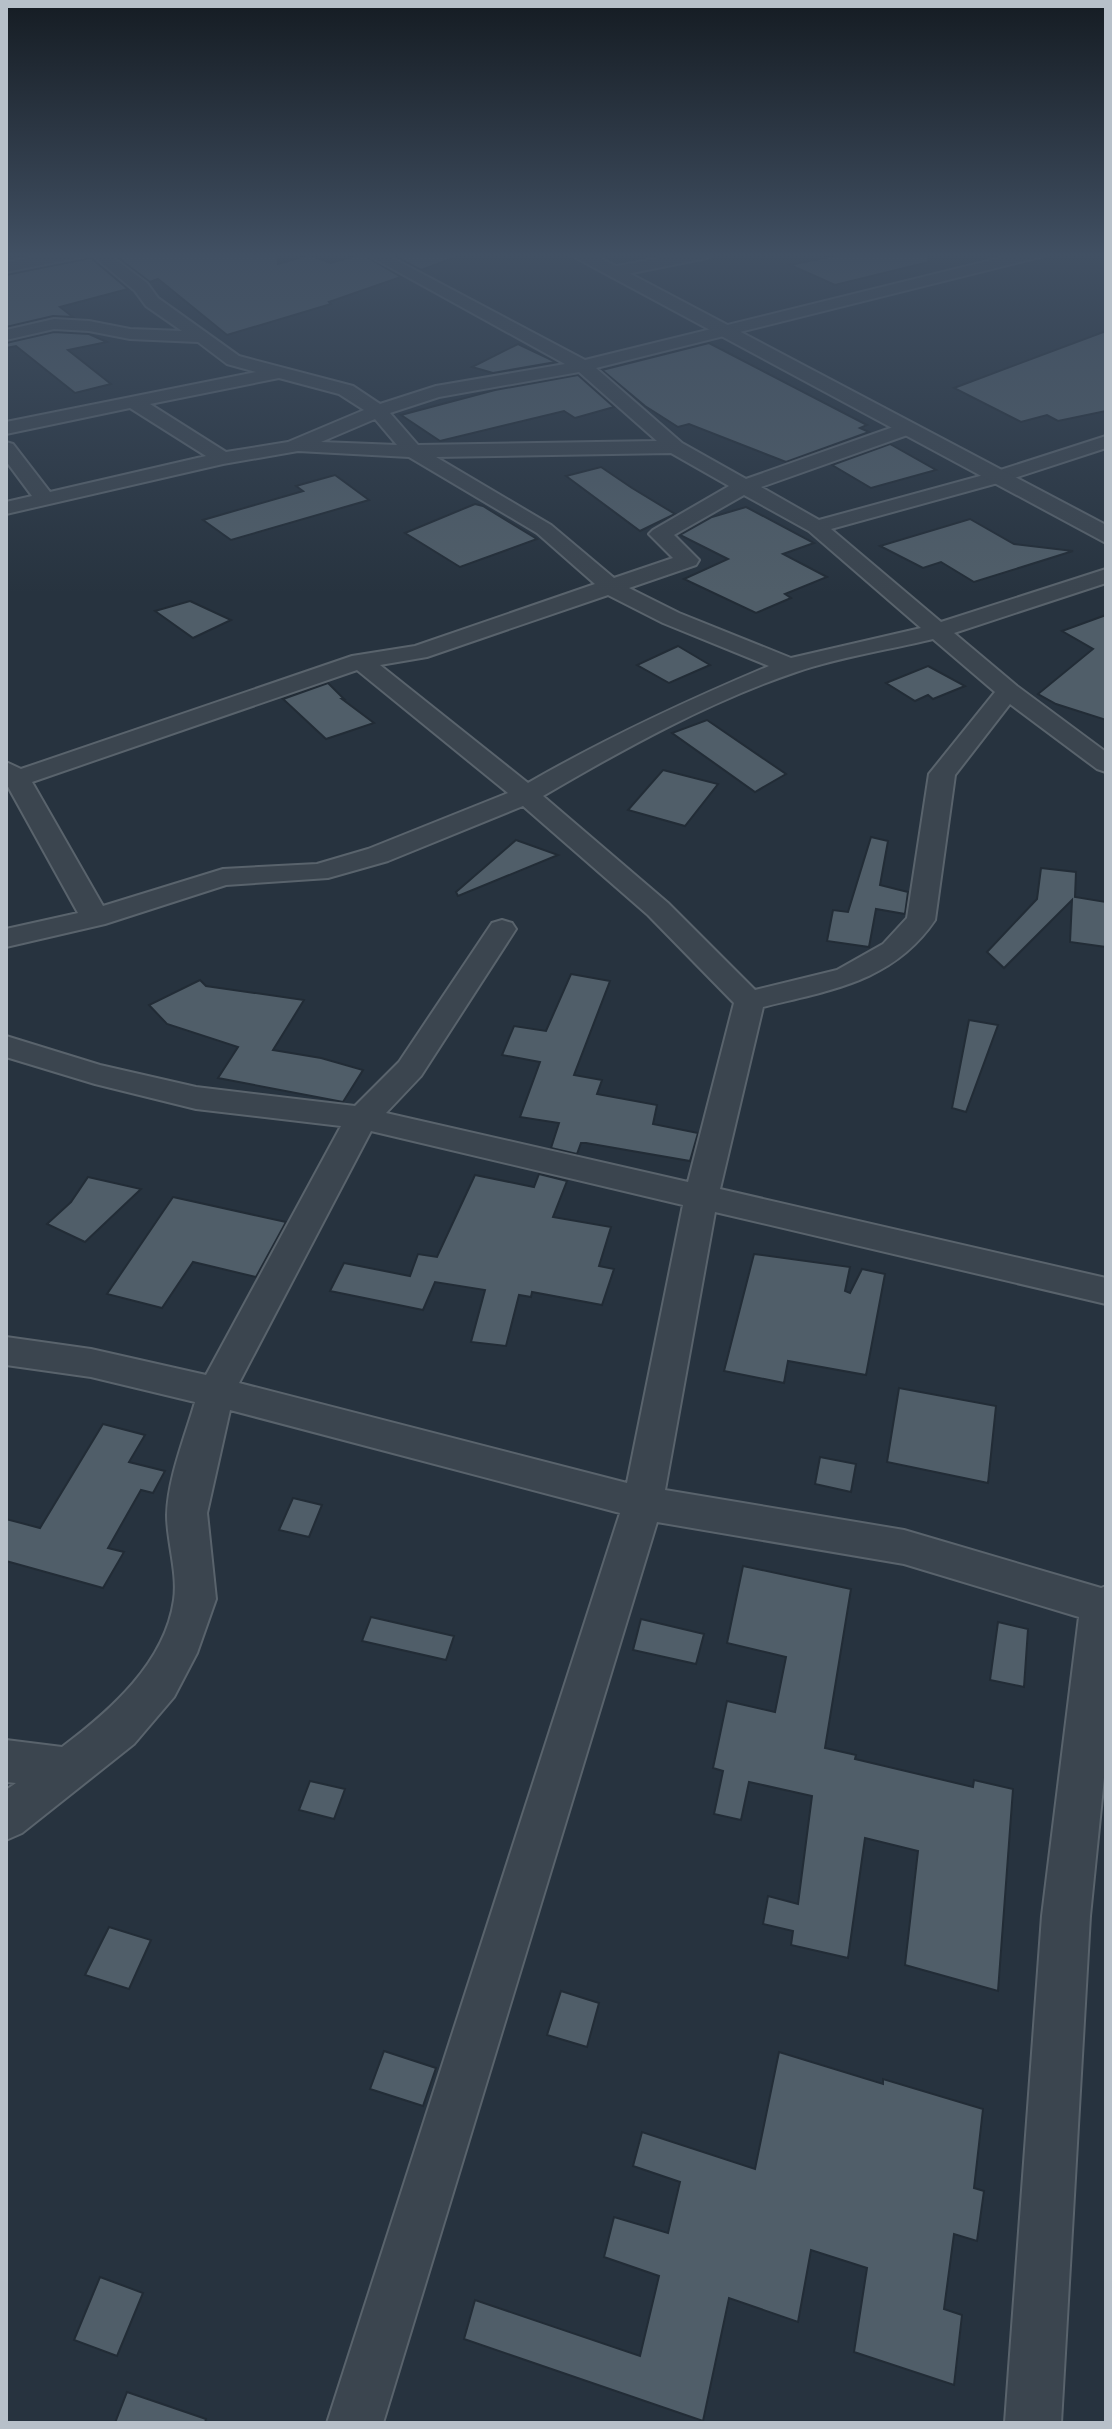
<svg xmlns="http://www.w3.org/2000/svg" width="1112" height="2429" viewBox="0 0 1112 2429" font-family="Lato,sans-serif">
	<rect width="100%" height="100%" fill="#27333f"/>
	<g fill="#505e69" stroke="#222c36" stroke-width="2">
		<polygon points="277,253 278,264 309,255 331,263 362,254 401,277 329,302 331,304 227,335 158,279 150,282 113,254"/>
		<polygon points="389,253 458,253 459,256 421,270"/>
		<polygon points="848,253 927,253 929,262 835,285 790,265"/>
		<polygon points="91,258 128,289 60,307 73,317 53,316 6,327 6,275"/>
		<polygon points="1106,331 1106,411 1058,421 1047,415 1021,422 954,388"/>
		<polygon points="54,332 89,334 107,342 68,350 111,384 75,393 16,346 6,348 6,343"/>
		<polygon points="709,343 867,425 860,428 869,432 786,462 689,424 678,427 645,406 602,370"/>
		<polygon points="518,344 556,362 493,373 472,367"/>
		<polygon points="578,375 614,407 575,418 564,411 440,441 401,415 495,390"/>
		<polygon points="890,444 936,470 871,488 832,465"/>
		<polygon points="601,467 632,488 675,514 640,531 566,476"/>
		<polygon points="335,475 369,500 231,540 203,520 303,491 296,486"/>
		<polygon points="475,504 483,506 537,539 460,567 405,533"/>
		<polygon points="746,507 814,543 783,554 827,577 785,594 791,598 756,613 684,579 728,559 680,535 712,517"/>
		<polygon points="970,519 1014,544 1073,551 974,582 941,562 923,568 880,546"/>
		<polygon points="190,601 231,620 193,638 155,611"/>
		<polygon points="1106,615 1106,720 1056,704 1038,694 1093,649 1062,631"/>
		<polygon points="678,646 710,665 669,683 637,665"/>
		<polygon points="928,666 965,686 933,699 928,695 915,701 886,683"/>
		<polygon points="328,683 344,699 342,699 374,723 326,739 283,699"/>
		<polygon points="707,720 786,774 755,792 672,733"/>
		<polygon points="663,770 718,784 685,826 628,810"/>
		<polygon points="871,837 888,841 880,885 908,892 905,914 876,909 869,947 827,941 833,910 848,912"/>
		<polygon points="516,840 558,855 458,896 456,892"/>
		<polygon points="1041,868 1076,872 1075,897 1106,902 1106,947 1070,942 1072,900 1004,968 987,952 1037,899"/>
		<polygon points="571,974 610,981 574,1075 602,1080 597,1094 657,1105 653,1124 698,1133 690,1161 586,1143 581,1143 577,1154 551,1148 559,1123 520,1117 540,1062 502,1055 514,1026 546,1031"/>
		<polygon points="200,980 206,986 304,1000 273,1050 321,1058 363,1070 343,1102 218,1078 238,1047 167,1024 149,1005"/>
		<polygon points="969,1020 998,1025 966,1112 952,1108"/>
		<polygon points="539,1174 567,1181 553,1217 611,1227 599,1266 614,1269 602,1305 532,1292 531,1297 519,1295 506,1346 471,1342 485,1290 435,1282 423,1310 330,1291 344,1263 410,1276 418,1254 437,1257 475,1175 534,1187"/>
		<polygon points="88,1177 141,1189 85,1242 47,1224 71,1202"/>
		<polygon points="173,1197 286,1222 256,1277 193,1262 162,1308 107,1294"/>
		<polygon points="754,1254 850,1267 845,1291 850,1293 862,1269 885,1274 866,1375 788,1361 784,1383 724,1371"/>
		<polygon points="899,1388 996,1406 988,1483 887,1462"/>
		<polygon points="103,1424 145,1435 129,1462 165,1471 153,1493 141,1490 108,1548 124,1552 103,1588 6,1561 6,1519 40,1528"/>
		<polygon points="820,1457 856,1464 851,1492 815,1484"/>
		<polygon points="293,1498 322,1505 309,1537 279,1530"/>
		<polygon points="743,1566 851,1589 825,1748 856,1755 855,1759 973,1787 974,1780 1013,1789 998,1991 905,1965 918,1851 865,1838 848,1958 791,1945 793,1931 763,1924 768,1896 798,1904 812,1796 749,1782 741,1820 714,1814 723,1771 713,1768 727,1701 775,1712 786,1657 727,1643"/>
		<polygon points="371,1617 454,1636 446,1660 362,1641"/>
		<polygon points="641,1619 704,1634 696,1664 633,1650"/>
		<polygon points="998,1622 1028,1629 1024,1687 990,1680"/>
		<polygon points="310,1781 345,1789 334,1819 299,1810"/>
		<polygon points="109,1927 151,1940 129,1989 85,1975"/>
		<polygon points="561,1991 599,2003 587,2047 547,2035"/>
		<polygon points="384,2051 436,2068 423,2106 370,2089"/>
		<polygon points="779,2052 883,2084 883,2079 983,2109 974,2188 984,2191 977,2241 954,2234 944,2309 962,2315 954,2385 854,2352 867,2268 811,2250 798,2322 729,2298 703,2421 464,2339 475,2300 640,2356 659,2276 604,2257 614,2217 668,2233 680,2182 633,2166 642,2132 755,2169"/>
		<polygon points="100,2277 143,2293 117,2356 74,2340"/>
		<polygon points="127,2392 206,2419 205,2423 115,2423"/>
	</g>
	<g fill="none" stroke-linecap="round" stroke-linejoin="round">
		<defs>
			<g id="minor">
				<path d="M60,253H107L147,283L158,298L239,356L353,386L380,404L436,386L565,364L364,253H383L585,360L1020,253H1046L1044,256L596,368L682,443L746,479L899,425H913L916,429L913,433L761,487L819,520L991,473L1106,436V448L1005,481L831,529L941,622L1106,569V583L954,633L1017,686L1106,752V772L1097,769L1010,704L955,775L935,920C893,982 830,990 763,1007L720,1189L1106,1278V1304L715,1212L665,1490L904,1530L1101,1588L1106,1586V1758L1090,1916L1061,2423H1005L1042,1916L1079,1617L904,1564L657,1522L383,2423H327L620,1513L230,1410L207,1513L216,1599L197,1653L174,1697L134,1744L22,1833L6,1840V1790L16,1783L6,1782V1740L62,1747C110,1711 165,1663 174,1600C178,1573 167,1542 167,1515C168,1478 185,1437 195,1402L91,1377L6,1365V1337L91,1349L206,1375L341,1126L196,1109L95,1084L6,1057V1036L100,1065L196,1087L355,1106L399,1062L492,923L502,920L512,923L516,929L421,1076L386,1113L688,1182L734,1003L648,915L523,806L388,861L328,878L226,885L105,924L6,947V929L78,913L6,783V762L21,769L352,656L415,646L595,584L537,533L409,457L298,451L223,464L6,514V502L32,496L6,461V442L13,444L50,492L206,456L130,408L6,434V422L256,372L227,364L198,342L130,339L89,331L54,329L6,340V330L54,319L89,321L130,329L182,331L146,306L135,291L92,255L6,272V262ZM579,372L657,441L418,445L390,413L439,397ZM279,378L339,394L364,410L288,442L226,452L150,404ZM375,419L397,445L321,442ZM671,453L729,486L653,530L649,534L673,558L614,578L551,525L436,457ZM744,495L809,531L921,628L791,658L679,613L629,588L696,565L699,560L674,535ZM608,595L663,623L769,666C686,701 606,738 528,783L380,665L427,657ZM933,639L995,692L929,774L907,918L883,944L837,970L755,990L668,903L543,796C623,749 708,702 796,672C840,657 888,650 933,639ZM357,670L508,793L368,849L317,864L223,869L103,906L32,782ZM371,1131L683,1205L627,1483L239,1383Z"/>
				<polygon points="685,253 715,253 707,258 612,277 604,272 612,267"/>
			</g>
			<polygon id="tertiary" points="567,253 591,253 1106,525 1106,543"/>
		</defs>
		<use href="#minor" stroke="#59636c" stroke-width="4"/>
		<use href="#tertiary" stroke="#59636c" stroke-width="4"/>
		<use href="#minor" fill="#3b454f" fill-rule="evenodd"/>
		<use href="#tertiary" fill="#3b454f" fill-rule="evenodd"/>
	</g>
	<linearGradient id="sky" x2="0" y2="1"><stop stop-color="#151c23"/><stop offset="0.43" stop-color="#415063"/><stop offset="1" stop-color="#415063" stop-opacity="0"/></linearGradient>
	<rect width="1112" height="593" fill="url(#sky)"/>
	<rect width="1112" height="2429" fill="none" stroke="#b7c0c9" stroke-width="16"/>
</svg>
